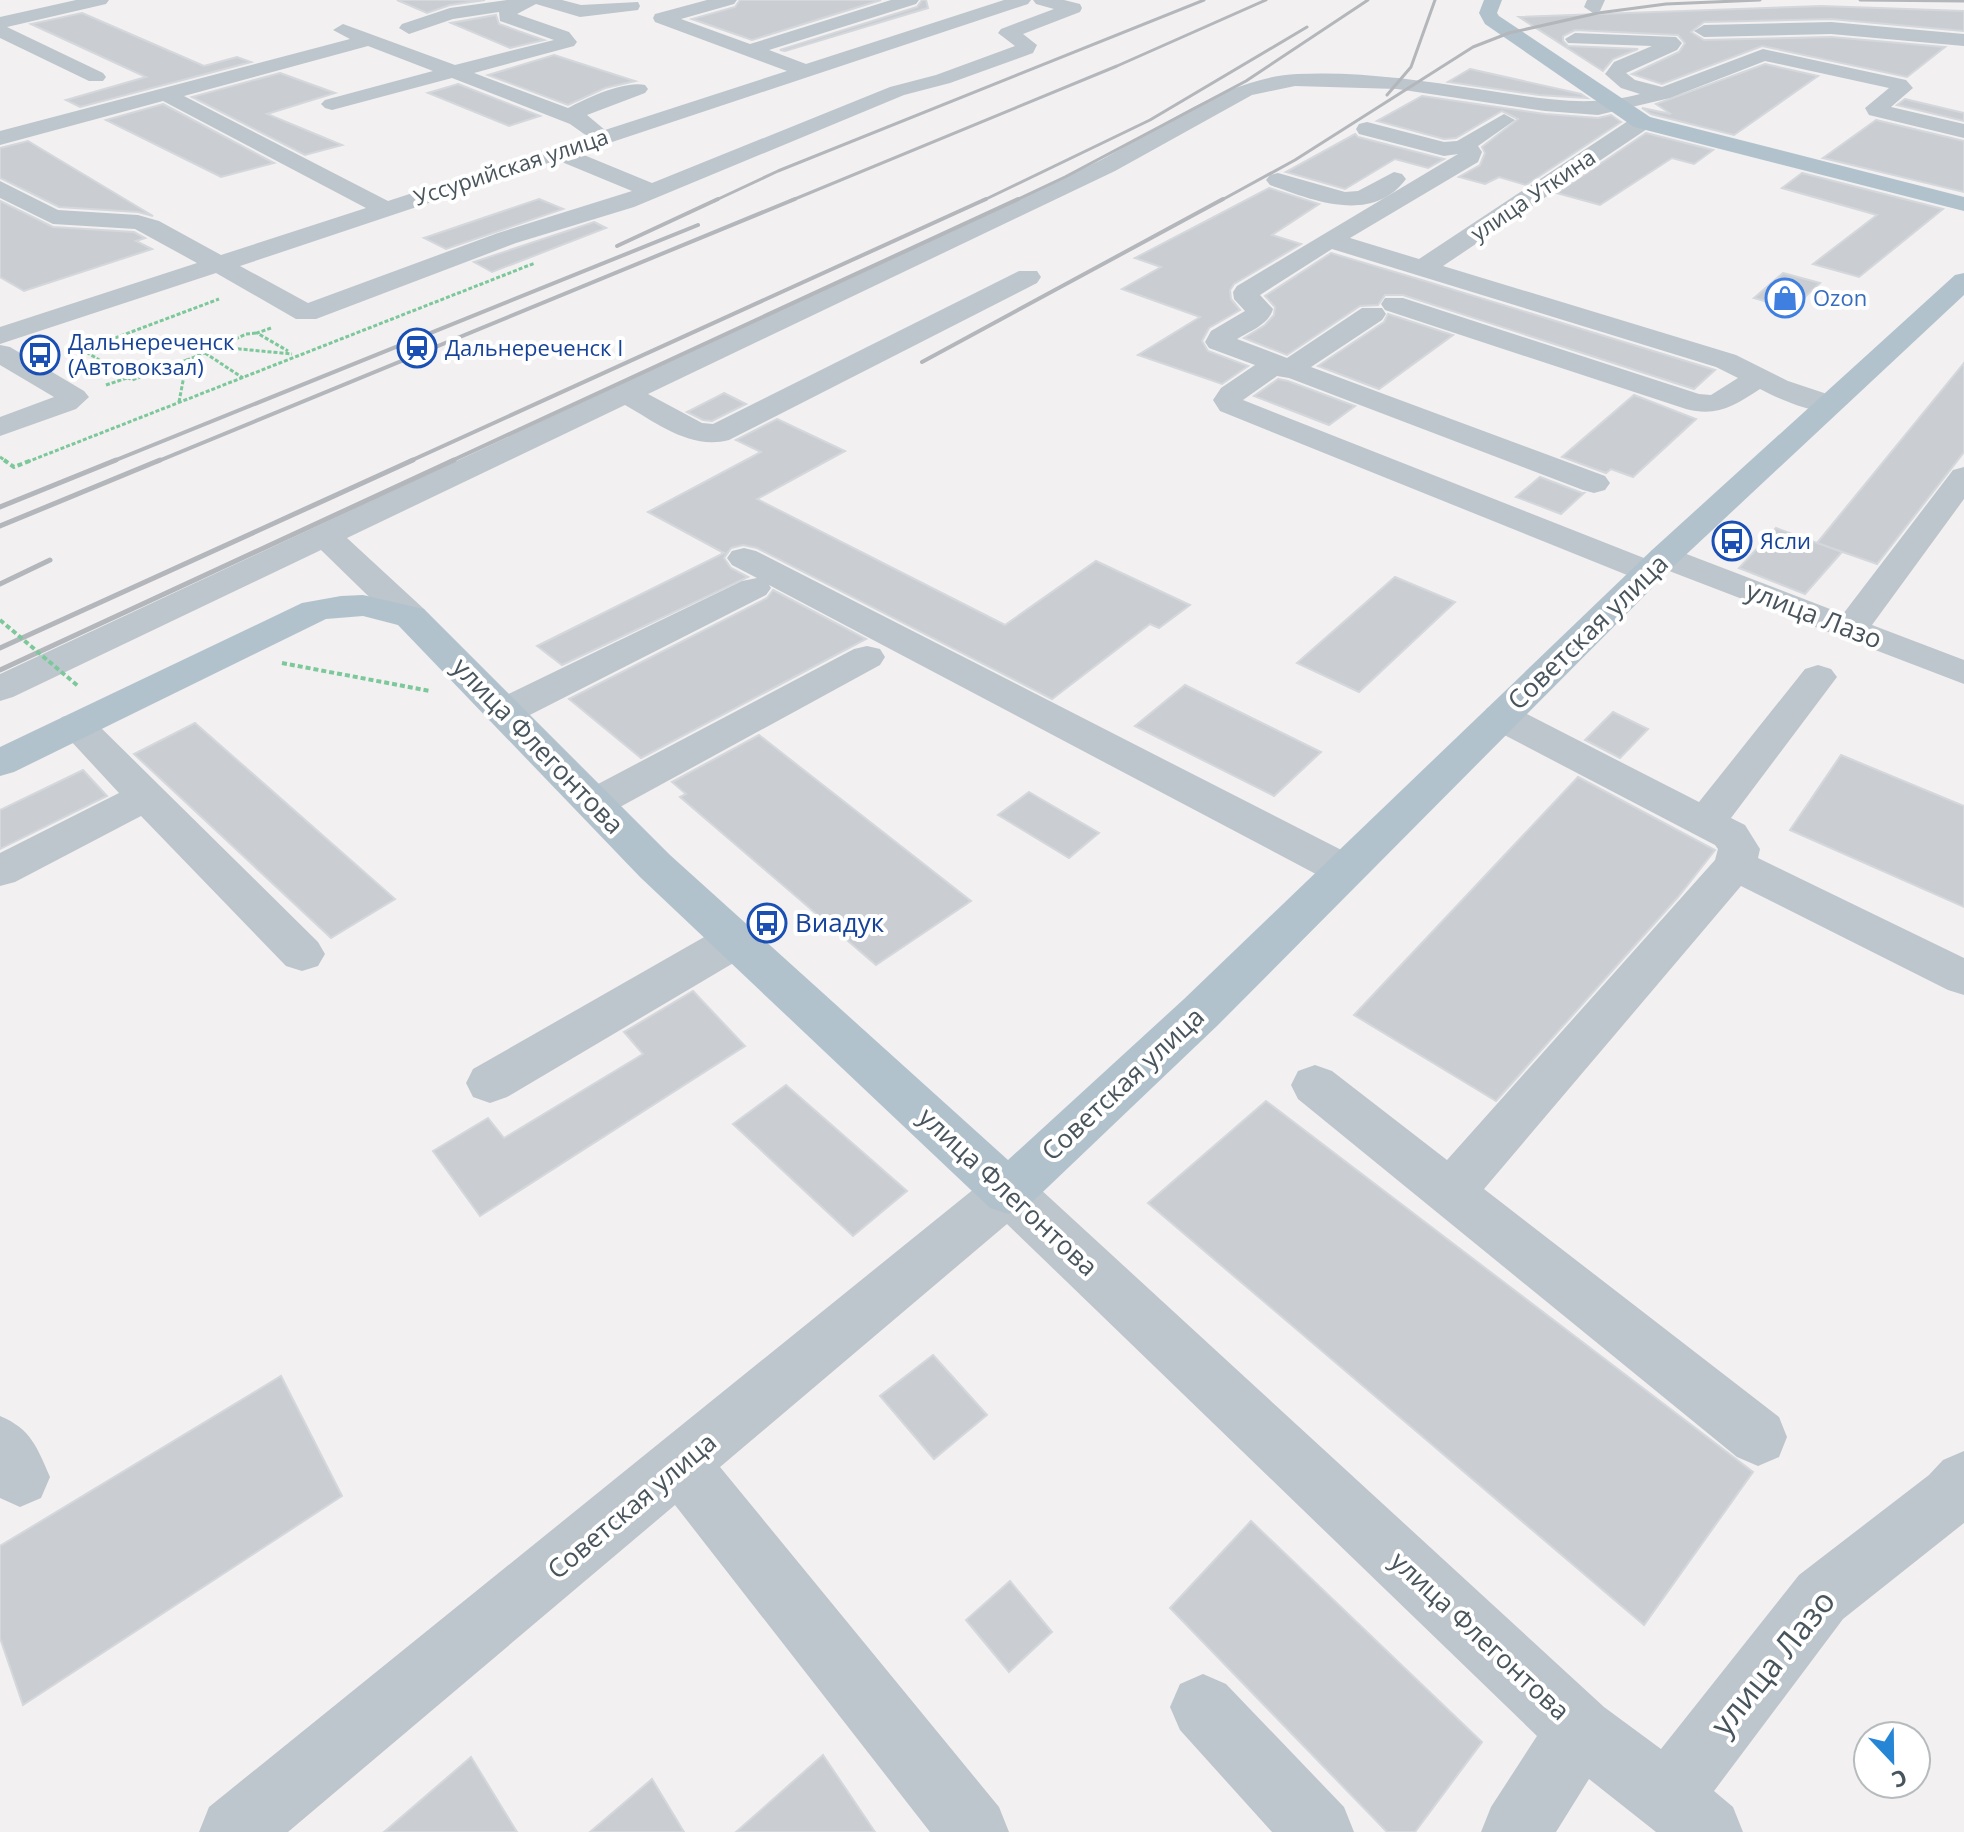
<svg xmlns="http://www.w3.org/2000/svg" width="1964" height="1832" viewBox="0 0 1964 1832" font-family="'Open Sans',sans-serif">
	<rect width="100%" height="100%" fill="#f2f0f0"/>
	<g fill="#caced2" stroke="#d4d7db" stroke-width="2">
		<polygon points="397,0 485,0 450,5 427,13"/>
		<polygon points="740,0 881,0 752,40 692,19 735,7"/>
		<polygon points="922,0 926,0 928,8 785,51 780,50 917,7"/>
		<polygon points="1821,6 1964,11 1964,31 1831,19 1704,22 1691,32 1704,40 1831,37 1945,47 1907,77 1762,46 1662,84 1632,74 1679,52 1685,43 1678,35 1575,30 1563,36 1563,41 1568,46 1638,49 1613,59 1603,71 1519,17"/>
		<polygon points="82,13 204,66 237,57 251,62 80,107 66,100 146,77 31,24"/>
		<polygon points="496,15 499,24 544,40 510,48 451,23"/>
		<polygon points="554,55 635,81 605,88 568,105 488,75"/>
		<polygon points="1765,64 1818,76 1734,135 1651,114 1642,108 1671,114 1656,104"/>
		<polygon points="1470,69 1581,94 1587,98 1539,95 1448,82"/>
		<polygon points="280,73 335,93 267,114 342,145 305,155 192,97"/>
		<polygon points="458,84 540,116 509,126 428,93"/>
		<polygon points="1422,96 1545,114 1598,118 1611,115 1621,122 1526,185 1499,177 1485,184 1459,177 1480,165 1485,153 1482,147 1518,119 1502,111 1456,138 1444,139 1377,121"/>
		<polygon points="1905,99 1964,113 1964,121 1897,105"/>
		<polygon points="163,104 274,163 221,177 106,120"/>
		<polygon points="1876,120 1964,141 1964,192 1823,158"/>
		<polygon points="1646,133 1713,150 1694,164 1672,158 1600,205 1557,193"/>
		<polygon points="1355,134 1358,137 1444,159 1428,168 1395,159 1345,189 1286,172"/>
		<polygon points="28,141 153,216 138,212 59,207 0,178 0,148"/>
		<polygon points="1802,173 1943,209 1859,277 1813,264 1877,215 1782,188"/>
		<polygon points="1269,188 1319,204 1272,235 1301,244 1234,284 1230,290 1231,299 1240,310 1209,328 1202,341 1208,351 1248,366 1222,384 1138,355 1200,317 1122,289 1161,267 1135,258"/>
		<polygon points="539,199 563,209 446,249 424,238"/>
		<polygon points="0,201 53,227 134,232 145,238 136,241 152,249 24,291 0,277"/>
		<polygon points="594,222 606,228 492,272 474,262"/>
		<polygon points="1331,253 1425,281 1715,370 1694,389 1403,295 1385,295 1378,305 1360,306 1287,355 1244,338 1265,325 1274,315 1275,307 1265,296"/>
		<polygon points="1783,273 1820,283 1792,309 1754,298"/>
		<polygon points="1388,314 1453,335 1379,389 1318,366 1384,322"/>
		<polygon points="1964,363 1964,452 1877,564 1817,543"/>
		<polygon points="1278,379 1288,381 1355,406 1329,425 1254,396"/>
		<polygon points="724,393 746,404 712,421 703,420 687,412"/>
		<polygon points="1634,395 1696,419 1633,477 1611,469 1606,473 1562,457"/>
		<polygon points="777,419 845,451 757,499 1005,625 1096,561 1190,605 1159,628 1150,624 1052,699 757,548 743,545 731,548 724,558 731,568 748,577 562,665 537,646 724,553 648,512 761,452 736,440"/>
		<polygon points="1540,477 1582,493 1584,493 1561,514 1516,497"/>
		<polygon points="1776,528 1842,552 1805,594 1739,568"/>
		<polygon points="1395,577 1455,602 1359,692 1297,663"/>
		<polygon points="773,590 866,639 641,758 569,699 767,598"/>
		<polygon points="1185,685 1321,752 1274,796 1135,726"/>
		<polygon points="1613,712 1648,729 1620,758 1585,740"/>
		<polygon points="195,723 395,899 331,938 134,754"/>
		<polygon points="759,735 971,901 876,965 680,797 686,794 672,782"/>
		<polygon points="1841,755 1964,806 1964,907 1790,830"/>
		<polygon points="83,770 107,796 0,849 0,810"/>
		<polygon points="1578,777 1715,850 1678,897 1496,1101 1354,1015"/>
		<polygon points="1029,792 1099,833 1069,858 998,815"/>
		<polygon points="693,991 745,1046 480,1216 433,1151 488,1118 504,1138 643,1054 624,1032"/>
		<polygon points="786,1085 907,1191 853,1236 733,1124"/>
		<polygon points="1266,1101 1753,1472 1644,1625 1148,1203"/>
		<polygon points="933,1355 987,1415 934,1459 880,1396"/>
		<polygon points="281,1376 342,1496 23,1705 0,1638 0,1546"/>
		<polygon points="1251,1521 1482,1742 1415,1832 1387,1832 1170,1608"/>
		<polygon points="1010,1581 1052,1632 1009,1672 966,1620"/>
		<polygon points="823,1755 875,1832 736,1832"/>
		<polygon points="471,1757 517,1832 384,1832"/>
		<polygon points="652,1779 684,1832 590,1832"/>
	</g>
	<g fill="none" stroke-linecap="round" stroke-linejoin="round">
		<g stroke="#7cc89b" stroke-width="3" stroke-dasharray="4 2" stroke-linecap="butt">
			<polyline points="271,328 257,333 288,351"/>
			<polyline points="219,347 246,334 257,333"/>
			<polyline points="205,353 243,378"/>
			<polyline points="187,360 132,380 83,350 219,299"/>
			<polyline points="106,385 127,378"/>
			<polyline points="179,402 187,360 219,347 292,354"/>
			<polyline points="0,457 7,462"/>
			<polyline points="27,462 535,263"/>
		</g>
		<g stroke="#7cc89b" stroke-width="4" stroke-dasharray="5 3" stroke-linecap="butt">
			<polyline points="4,460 14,467 32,460"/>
			<polyline points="282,663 430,691"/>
		</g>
		<g fill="#bdc6cc" fill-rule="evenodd">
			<polygon points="76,0 109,0 106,4 7,27 103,73 106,77 103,81 89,81 0,38 0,17"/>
			<path d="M507,0H562L581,5L638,2L640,6L638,10L580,17L536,4L517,14L569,32L577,42L574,46L474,73L568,108C586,98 626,80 645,85L648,89L645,93L587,115L605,130L787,71L655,22L653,18L655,14L707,0H737L734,4L681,19L750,44L891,0H919L916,4L769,50L806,64L1004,0H1031L1028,4L579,153L652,183L890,87L936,75L1015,46L998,33L1001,29L1054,9L1036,4L1033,0H1064L1080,4L1082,8L1080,12L1023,34L1037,45L1033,53L950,83L904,95L634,207L516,243L316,319H296L216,273L0,344V327L197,263L135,229L53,224L0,198V181L58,210L138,215L159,221L221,255L366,208L163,101L0,145V131L350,39L333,30L343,24L455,65L554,40L500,21L499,12L453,19L409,34L399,28L402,24L450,8ZM368,46L433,71L325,100L321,104L325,108L332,110L452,78L570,124L587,136L388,201L184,96ZM557,160L632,191L498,233L308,303L240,266Z"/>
			<polygon points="1587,0 1605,0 1600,11 1593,13 1584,7"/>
			<polygon points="1831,22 1964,34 1964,46 1831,34 1704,37 1694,31 1704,25"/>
			<path d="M1575,33L1676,37L1682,43L1677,50L1626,73L1635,80L1662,87L1763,49L1906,80L1913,88L1891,107L1964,124V138L1869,115L1865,108L1889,88L1765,61L1670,98L1598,115L1545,111L1397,89L1295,86L1252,95L1115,171L648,394L702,423L713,424L1019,271H1037L1041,277L1037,283L729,440C690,450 657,423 625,405L347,538L424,609L429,617L424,625L411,628L398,625L321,550L13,697L0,701V674L1099,161C1158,129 1229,77 1297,74C1358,71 1418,80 1478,89C1532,97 1586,109 1640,94L1621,88L1605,74L1614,62L1652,46L1568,43L1565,39Z"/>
			<path d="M1504,114L1515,120L1478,146L1482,152L1478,162L1350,238L1419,259L1634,117H1650L1653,122L1650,127L1443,266L1736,355L1788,381L1839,398L1844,404L1839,410C1817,416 1781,400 1760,389C1734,406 1717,417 1686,409L1385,310L1381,304L1385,298H1403L1699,394L1711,395L1738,378L1716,367L1332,249L1260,295L1273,309C1269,324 1250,331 1237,339L1287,358L1362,308H1382L1386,314L1382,320L1311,367L1605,476L1610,483L1605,490L1594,493L1583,490L1289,378L1277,376L1243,400L1649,560L1647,557L1652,550L1664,547L1676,550L1843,614L1953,470L1964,467V499L1872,625L1964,660V684L1664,569L1666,572L1661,579L1649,582L1637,579L1220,411L1213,400L1221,388L1255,365L1209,348L1205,342L1211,331L1245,311L1234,299L1233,292L1237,286L1458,154L1444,156L1359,134L1356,129L1359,124L1367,122L1444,142L1457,141Z"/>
			<path d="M1394,172L1402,174L1406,179C1372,225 1312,200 1270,185L1266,180L1270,175L1278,173L1345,192L1358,191Z"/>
			<polygon points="0,345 10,347 84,391 89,397 76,409 0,436 0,417 54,397 0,365"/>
			<polygon points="744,548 756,551 1359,859 1365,870 1359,881 1344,885 1329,881 769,585 771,588 766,595 518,721 504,724 490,721 485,712 490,703 742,581 757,578 732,565 727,558 732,551"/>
			<polygon points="867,646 880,649 885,657 880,665 609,813 595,817 581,813 575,803 581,793 854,649"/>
			<polygon points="1818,665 1831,669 1837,677 1731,818 1745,825 1760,849 1758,858 1964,958 1964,995 1948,990 1741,886 1484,1189 1779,1417 1787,1437 1779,1457 1758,1466 1737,1457 1298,1099 1291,1085 1298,1071 1315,1065 1332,1071 1447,1160 1715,860 1718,849 1715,845 1487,726 1482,717 1487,708 1501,705 1515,708 1699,802 1805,669"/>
			<polygon points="76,714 90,717 318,942 325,954 318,966 302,971 286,966 141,816 15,882 0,886 0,853 119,793 57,726 62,717"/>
			<polygon points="736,923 752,928 758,940 752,952 507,1097 490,1103 473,1097 466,1083 473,1069 720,928"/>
			<polygon points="1008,1170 1026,1176 1604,1707 1661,1749 1799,1575 1929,1475 1943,1460 1964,1451 1964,1523 1843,1619 1714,1791 1733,1807 1743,1832 1656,1832 1589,1779 1556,1832 1481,1832 1491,1807 1537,1736 1007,1224 720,1467 999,1807 1009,1832 930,1832 675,1505 288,1832 199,1832 209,1807 990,1176"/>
			<path d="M0,1416C31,1429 37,1447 50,1477L41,1498L20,1507L0,1498Z"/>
			<polygon points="1203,1674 1226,1684 1344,1807 1354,1832 1272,1832 1180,1730 1170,1707 1180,1684"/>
		</g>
		<g fill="#b2c2cc" fill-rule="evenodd">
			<polygon points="1484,0 1502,0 1497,13 1499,16 1650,117 1964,197 1964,211 1634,127 1485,24 1479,13"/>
			<polygon points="1964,273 1964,295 1676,564 1218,1025 1026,1208 1008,1214 990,1208 640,877 398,625 363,616 326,619 14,772 0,776 0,747 302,603 341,596 363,595 424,609 670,855 1008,1160 1184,999 1652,550 1955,275"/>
		</g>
		<g stroke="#b3b6ba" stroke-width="3">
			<polyline points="1860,0 1964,1"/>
			<polyline points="1387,95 1411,67 1435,0"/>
			<polyline points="714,201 778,171 1204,0"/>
			<polyline points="790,201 1117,66 1266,0"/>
			<polyline points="982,201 1150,120 1307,27"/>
			<polyline points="1014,201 1065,177 1246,81 1368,0"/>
			<polyline points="1220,201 1295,160 1473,47 1509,33 1598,13 1666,4 1760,0"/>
		</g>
		<g stroke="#b3b6ba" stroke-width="4">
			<polyline points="617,246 718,199"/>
			<polyline points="922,362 1223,199"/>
			<polyline points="111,462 698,225"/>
			<polyline points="156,462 795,199"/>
			<polyline points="408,462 986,199"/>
			<polyline points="449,462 1018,199"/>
		</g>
		<g stroke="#b3b6ba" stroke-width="5">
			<polyline points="0,507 116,460"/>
			<polyline points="0,526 160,460"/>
			<polyline points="0,584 50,560"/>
			<polyline points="0,648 413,460"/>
			<polyline points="0,670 454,460"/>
		</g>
		<polyline stroke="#7cc89b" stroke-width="4" stroke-dasharray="5 3" stroke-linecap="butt" points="0,620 78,686"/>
	</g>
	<defs>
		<symbol id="shop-ring" viewBox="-11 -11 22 22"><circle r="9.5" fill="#fff" stroke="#3f7fe0" stroke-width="1.5"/><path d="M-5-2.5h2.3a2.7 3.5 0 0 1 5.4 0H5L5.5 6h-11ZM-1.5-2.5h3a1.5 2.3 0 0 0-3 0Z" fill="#3f7fe0"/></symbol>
		<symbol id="station-ring" viewBox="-11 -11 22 22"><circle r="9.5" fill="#fff" stroke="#1a4fb4" stroke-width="1.5"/><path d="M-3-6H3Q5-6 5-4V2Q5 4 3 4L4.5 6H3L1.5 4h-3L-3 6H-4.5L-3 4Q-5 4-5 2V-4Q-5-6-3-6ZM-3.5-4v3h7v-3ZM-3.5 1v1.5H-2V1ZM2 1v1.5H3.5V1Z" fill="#1a4fb4"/></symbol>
		<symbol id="bus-ring" viewBox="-11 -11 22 22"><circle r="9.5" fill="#fff" stroke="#1a4fb4" stroke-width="1.5"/><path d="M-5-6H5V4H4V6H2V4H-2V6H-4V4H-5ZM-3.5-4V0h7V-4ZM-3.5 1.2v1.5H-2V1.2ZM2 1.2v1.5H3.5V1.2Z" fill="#1a4fb4"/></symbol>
	</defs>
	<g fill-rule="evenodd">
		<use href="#shop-ring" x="1763" y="276" width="44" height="44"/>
		<use href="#station-ring" x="395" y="326" width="44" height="44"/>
		<use href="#bus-ring" x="18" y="333" width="44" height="44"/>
		<use href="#bus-ring" x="1710" y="519" width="44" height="44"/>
		<use href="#bus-ring" x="745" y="901" width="44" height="44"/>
	</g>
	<g text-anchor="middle" stroke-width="8" stroke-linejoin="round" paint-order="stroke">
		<g font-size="22" fill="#49555c" stroke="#fff">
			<text transform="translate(511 167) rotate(-18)" y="8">Уссурийская улица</text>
			<text transform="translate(1533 195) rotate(-34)" y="8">улица Уткина</text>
		</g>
		<g font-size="22" fill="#366cbe" stroke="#fff" text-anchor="start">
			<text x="1813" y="306">Ozon</text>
		</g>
		<g font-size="22" fill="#164399" stroke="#fff" text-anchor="start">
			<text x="68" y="350">Дальнереченск<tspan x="68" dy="25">(Автовокзал)</tspan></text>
			<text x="445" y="356">Дальнереченск I</text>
			<text x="1760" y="549">Ясли</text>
		</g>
		<g font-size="26" fill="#49555c" stroke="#fff">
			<text transform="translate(1814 615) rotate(21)" y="9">улица Лазо</text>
			<text transform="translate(1588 632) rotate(-44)" y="9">Советская улица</text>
			<text transform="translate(538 746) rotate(46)" y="9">улица Флегонтова</text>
			<text transform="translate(1123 1084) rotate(-43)" y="9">Советская улица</text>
			<text transform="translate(1008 1192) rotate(43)" y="9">улица Флегонтова</text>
			<text transform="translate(632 1506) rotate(-40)" y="9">Советская улица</text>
			<text transform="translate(1480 1636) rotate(43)" y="9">улица Флегонтова</text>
		</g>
		<g font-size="26" fill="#164399" stroke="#fff" text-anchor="start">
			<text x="795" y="932">Виадук</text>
		</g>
		<g font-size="32" fill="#49555c" stroke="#fff">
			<text transform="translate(1773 1663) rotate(-51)" y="11">улица Лазо</text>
		</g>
	</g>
	<g transform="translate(1892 1760) rotate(158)"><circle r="38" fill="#ffffff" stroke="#b6bbbe" stroke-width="2"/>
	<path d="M0-6L14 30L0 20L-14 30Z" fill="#2785d6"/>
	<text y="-12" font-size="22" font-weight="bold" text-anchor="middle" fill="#49555c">С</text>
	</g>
</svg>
